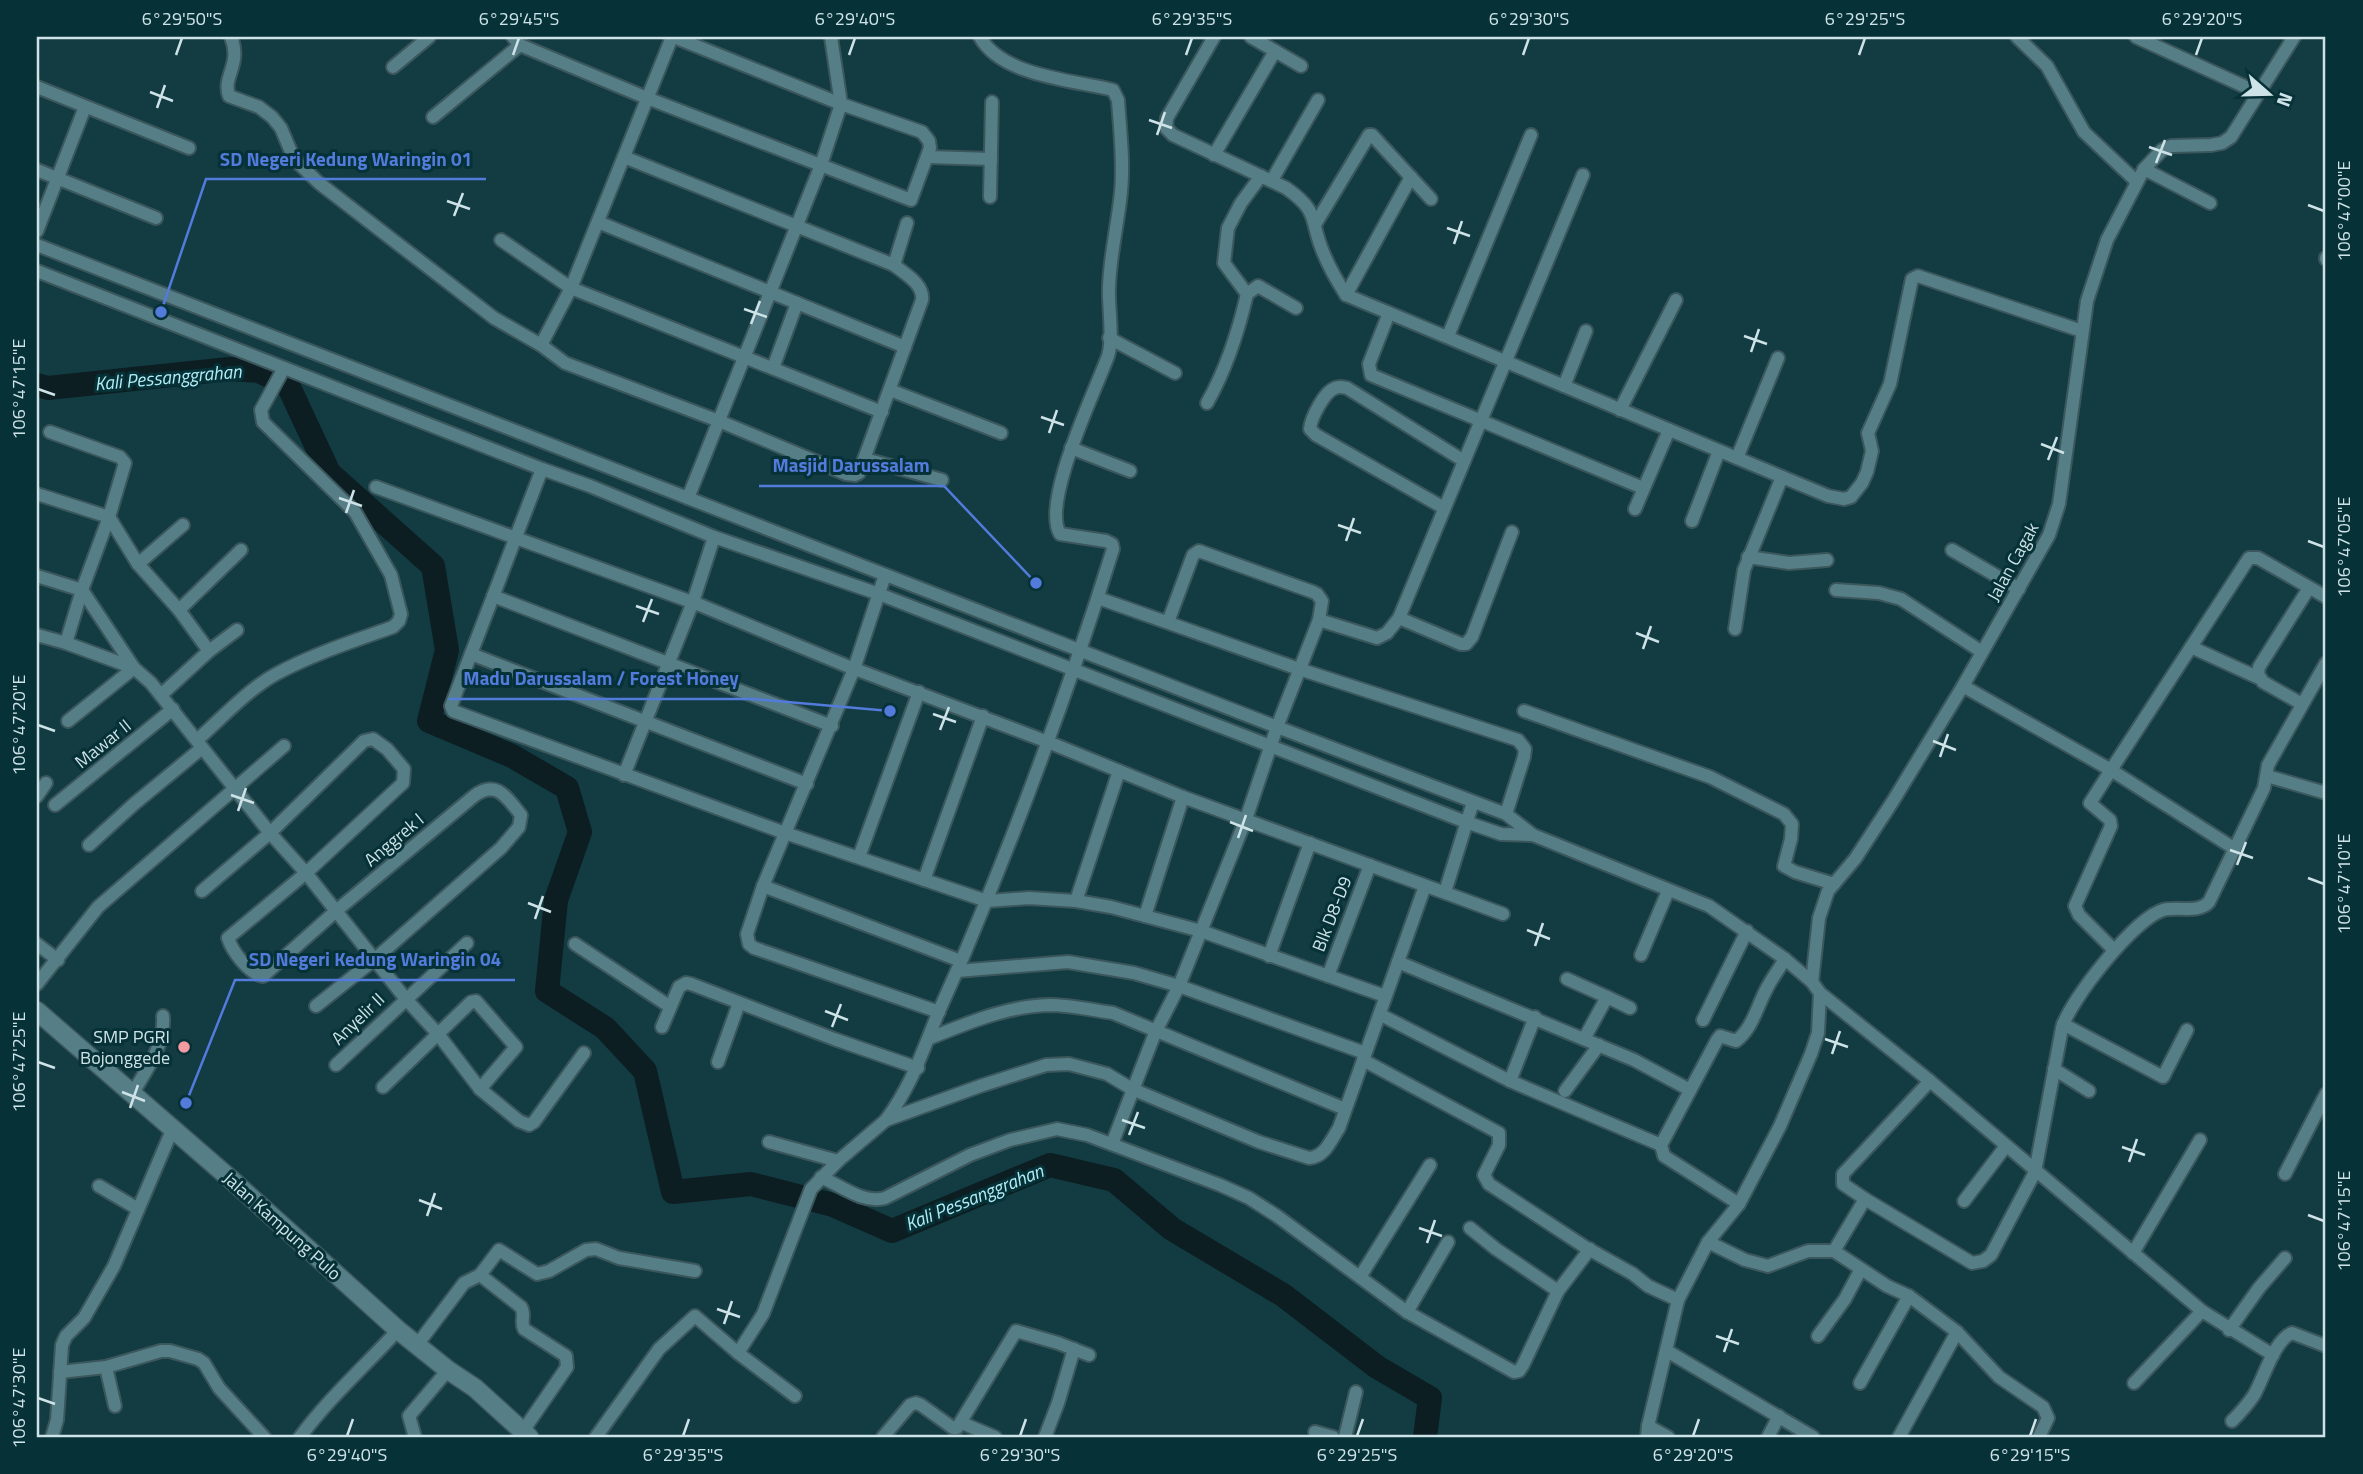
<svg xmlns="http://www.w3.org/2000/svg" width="2363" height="1474" viewBox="0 0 2363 1474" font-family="'Titillium Web',sans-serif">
	<rect width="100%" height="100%" fill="#123b42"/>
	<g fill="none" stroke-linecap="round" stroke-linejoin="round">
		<polyline stroke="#0c1e22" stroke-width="24" points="37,385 48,388 229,369 259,371 288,385 329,473 433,566 447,650 429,721 512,756 567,788 580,832 556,900 547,991 605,1028 645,1071 673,1192 751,1184 833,1205 892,1231 1050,1165 1114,1180 1172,1229 1283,1295 1377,1367 1430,1398 1425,1437"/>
		<defs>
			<g id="street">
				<path d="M231,37C242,65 222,76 229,96L259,107L272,117L281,128L294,159L319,183L494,318L541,345L565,363L719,421L846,474L855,475L859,473L922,300C924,284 905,274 894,265L624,157"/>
				<polyline points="513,37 520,45 647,98 911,200 930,148 929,141 922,132 841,104 674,37"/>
				<path d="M1214,37L1167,118L1166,128L1173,135L1286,188C1320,212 1309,218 1323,252C1329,267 1337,281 1346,295L1828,496L1844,499L1851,497L1862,483L1867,472L1872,451L1868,433L1890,384L1912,279L1918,276L2082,331"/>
				<polyline points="1251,37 1301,66"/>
				<polyline points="2017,37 2047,66 2084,132 2136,181"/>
				<polyline points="2136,37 2259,93"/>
				<polyline points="393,67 429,37"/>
				<polyline points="37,87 189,148"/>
				<polyline points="433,117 520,45"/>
				<polyline points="1214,155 1275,51"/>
				<polyline points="928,157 991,159"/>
				<polyline points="2144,169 2210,203"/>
				<polyline points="37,170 156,218"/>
				<polyline points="1261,176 1241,203 1228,228 1224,263 1247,294 1258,286 1296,308"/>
				<polyline points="1272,180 1318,100"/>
				<polyline points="990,197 992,102"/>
				<polyline points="598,222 905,347"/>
				<polyline points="1316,223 1369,135 1372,135 1431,199"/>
				<polyline points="37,231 85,107"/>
				<polyline points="501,240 571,288 882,412"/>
				<polyline points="37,245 1277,727 1506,814 1533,835 1709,906 1785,959 1812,982 1820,993 1930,1081 2202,1311 2273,1355"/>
				<polyline points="2326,259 2326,258"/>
				<polyline points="894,265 907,223"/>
				<polyline points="37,271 542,469 590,486 714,537 879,594 1466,822 1501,834 1533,835"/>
				<polyline points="1346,295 1411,177"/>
				<polyline points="1389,313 1369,364 1371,375 1643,488"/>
				<polyline points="1448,336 1531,135"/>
				<polyline points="1109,338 1175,373"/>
				<polyline points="541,345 571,288 672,37"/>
				<polyline points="773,368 797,303"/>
				<polyline points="1564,386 1586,331"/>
				<polyline points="890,390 1001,433"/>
				<path d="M1207,403C1227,368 1238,333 1247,294"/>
				<polyline points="1620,410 1676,300"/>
				<polyline points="50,432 120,457 125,463 109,517 82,590 66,643"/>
				<polyline points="1071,448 1130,471"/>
				<polyline points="1737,458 1778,358"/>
				<polyline points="865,459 942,480"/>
				<polyline points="542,469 451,706 453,711 785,833 987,901 1029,898 1076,901 1111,907 1201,931 1385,996"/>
				<polyline points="376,487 700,605 847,666 1048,742 1183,797 1503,914"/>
				<polyline points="37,494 109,517 138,564 179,610 209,651 161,695"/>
				<polyline points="688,498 821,165 841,104 831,37"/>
				<path d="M1444,508L1316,435L1310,429C1311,418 1324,392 1335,388C1340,386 1342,387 1347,388L1464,461"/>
				<polyline points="1635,509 1669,430"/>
				<polyline points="1692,521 1719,451"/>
				<polyline points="1952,550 2019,589"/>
				<polyline points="1748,557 1789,563 1827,560"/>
				<polyline points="138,564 183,525"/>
				<polyline points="885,575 854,669 763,886 747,934 749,944 754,948 939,1012"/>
				<polyline points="37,576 82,590 134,668 68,721"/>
				<polyline points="1836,590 1879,593 1901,599 1982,652"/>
				<polyline points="493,596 832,726"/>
				<polyline points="1098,598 1299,669 1518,740 1525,749 1524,757 1506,814"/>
				<polyline points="179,610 241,550"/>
				<polyline points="1399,618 1461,644 1466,644 1472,637 1512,532"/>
				<polyline points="1319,620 1377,638 1387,633 1399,618 1583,175"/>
				<polyline points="1735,629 1744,570 1782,477"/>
				<polyline points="37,635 66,643 134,668 151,683 270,833 306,873 405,998 438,1034 480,1089 519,1121 529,1125 534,1122 584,1053"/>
				<polyline points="2191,647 2259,678"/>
				<polyline points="209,651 237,630"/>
				<polyline points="471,654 807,784"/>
				<polyline points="1963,686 2111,770 2249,558 2258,558 2326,597"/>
				<polyline points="2302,704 2263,682 2258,674 2259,667 2309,588"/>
				<polyline points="1524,711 1710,777 1784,814 1792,824 1791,839 1784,866 1795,872 1834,884"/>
				<path d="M197,740C222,718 247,690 276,674C313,654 354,641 393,627L399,621L401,614L391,575L355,512L263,422L261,410L284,368"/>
				<polyline points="624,775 693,602 714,537"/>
				<polyline points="2267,776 2326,793"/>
				<polyline points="37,796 46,783"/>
				<polyline points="55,805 173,709"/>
				<polyline points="89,845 134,804 202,748"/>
				<polyline points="859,857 919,692"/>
				<polyline points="924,880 983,716"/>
				<polyline points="763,886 961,961"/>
				<path d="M202,891L270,833L364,741L373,739L387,749L404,769L403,783L306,873L228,938C232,951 249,974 263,976L336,911L474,796C497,779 507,798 521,815L519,827L501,848L375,959L316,1006"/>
				<polyline points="1445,892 1473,802"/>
				<polyline points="1076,901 1119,771"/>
				<polyline points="1145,916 1183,797"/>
				<polyline points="37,944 58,960"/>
				<polyline points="575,944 669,1006"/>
				<polyline points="2114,950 2079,915 2075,906 2111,826 2110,820 2090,803 2111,770 2235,849"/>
				<polyline points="1641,955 1668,891"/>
				<polyline points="1269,956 1310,843"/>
				<polyline points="1398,962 1634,1060 1690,1090"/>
				<polyline points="957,971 1068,962 1134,973 1179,986 1365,1053"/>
				<polyline points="1328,976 1370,865"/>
				<polyline points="1567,979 1607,997"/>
				<polyline points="1812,982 1819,918 1828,891 1855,859 1893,801 1963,686 2049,535 2059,504 2087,301 2107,240 2144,169 2162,150 2171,146 2211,145 2222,143 2231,137 2294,37"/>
				<polyline points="37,984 98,907 284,746"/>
				<polyline points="1381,1015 1510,1081 1661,1145"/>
				<polyline points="1703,1020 1747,931"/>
				<polyline points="2063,1024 2163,1077 2187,1030"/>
				<polyline points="662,1027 679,987 686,983 691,984 834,1039 918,1068"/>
				<path d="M930,1038C968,1023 1007,1006 1049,1005C1070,1005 1092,1010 1113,1013L1345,1109"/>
				<polyline points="1584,1039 1607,997 1630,1008"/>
				<polyline points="1363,1060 1499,1133 1499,1145 1484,1175 1489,1184 1585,1247 1633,1274 1648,1286 1678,1300"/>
				<polyline points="718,1062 739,1003"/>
				<polyline points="336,1065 467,943"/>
				<polyline points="2054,1069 2089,1091"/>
				<polyline points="1510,1081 1535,1017"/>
				<polyline points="383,1087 471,1002 476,1001 516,1047 480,1089"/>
				<polyline points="1565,1091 1599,1045"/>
				<path d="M132,1094C147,1069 165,1046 163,1016"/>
				<path d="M886,1120C913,1083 922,1052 939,1011C947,993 955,975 963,957C1019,824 1070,687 1113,549L1112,544L1106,541L1060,534C1041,502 1095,392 1108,356C1114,338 1108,307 1109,287C1110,255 1118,223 1121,192C1124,162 1120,130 1118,100L1113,90C1072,80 1002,76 980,37"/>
				<polyline points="769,1142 838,1161"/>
				<polyline points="1112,1144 1155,1033 1179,986 1246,819 1277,727 1319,620 1322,601 1317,594 1313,592 1199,551 1193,555 1168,622"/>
				<polyline points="2285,1174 2326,1094"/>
				<path d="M821,1177C841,1186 863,1204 885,1198L970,1155L1010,1140L1057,1129L1087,1135L1220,1185L1249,1198L1277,1216L1407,1312L1514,1372L1519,1371L1523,1365L1558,1291L1590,1249"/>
				<polyline points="99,1186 138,1209"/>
				<path d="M1865,1199L1972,1263L1983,1261L1991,1255L2035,1172L2062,1028C2070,1000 2135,918 2163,910C2178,906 2198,914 2209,902L2264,788L2268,765L2326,663"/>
				<polyline points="1964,1201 2006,1146"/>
				<path d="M1739,1204L1664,1156L1661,1145L1717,1040L1720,1036L1736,1041C1753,1028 1757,1006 1767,988C1772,978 1779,969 1785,959"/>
				<polyline points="1470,1228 1496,1249 1558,1291"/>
				<polyline points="1708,1242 1745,1260 1768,1266 1808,1251 1834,1251 1887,1286 1909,1296 1957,1332 1999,1377 2043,1407 2048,1418 2039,1437"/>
				<polyline points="1834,1251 1865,1199 1843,1184 1843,1174 1930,1081"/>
				<polyline points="2133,1253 2200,1140"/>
				<path d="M480,1275L521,1307C526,1315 520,1321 524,1329L566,1356L567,1367L523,1431"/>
				<polyline points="1360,1277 1430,1165"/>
				<polyline points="1407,1312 1448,1242"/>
				<polyline points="2229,1330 2259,1288 2285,1258"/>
				<polyline points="1818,1336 1845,1299 1861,1269"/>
				<polyline points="417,1345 458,1291 464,1283 480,1275 499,1250 537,1274 549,1271 586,1250 596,1249 619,1258 695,1271"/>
				<polyline points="1667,1351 1813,1437"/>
				<path d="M738,1353L763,1314L811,1189L838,1161L886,1120L983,1085L1046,1065L1069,1064L1107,1074L1132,1089L1259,1142L1309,1158C1325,1157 1331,1140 1339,1128L1425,886"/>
				<polyline points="106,1367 115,1406"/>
				<polyline points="60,1372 106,1367 161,1351 170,1351 198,1359 204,1363 219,1388 264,1437"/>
				<polyline points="1860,1383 1909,1296"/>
				<polyline points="2134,1383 2202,1311"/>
				<path d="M2232,1421C2240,1413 2248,1404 2254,1395C2264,1378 2274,1340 2292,1333L2326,1346"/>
				<polyline points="962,1423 995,1437"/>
				<polyline points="1648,1426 1668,1437"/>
				<polyline points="1315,1432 1333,1437"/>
				<polyline points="52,1437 57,1420 62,1345 66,1336 84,1318 114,1266 173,1128"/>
				<path d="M300,1437C329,1398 365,1366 398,1330"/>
				<polyline points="415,1437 409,1416 448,1370"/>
				<polyline points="596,1437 659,1349 695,1316 738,1353 795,1396"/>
				<polyline points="883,1437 910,1405 916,1403 921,1405 953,1428 957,1428 1016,1331 1058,1343 1089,1355"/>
				<polyline points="1045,1437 1058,1403 1074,1349"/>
				<polyline points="1345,1437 1356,1392"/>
				<polyline points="1647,1437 1648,1426 1678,1300 1708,1242 1739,1204 1780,1126 1811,1054 1818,1033 1820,993"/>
				<polyline points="1768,1437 1779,1416"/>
				<polyline points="1899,1437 1957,1332"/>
			</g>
			<polyline id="secondary" points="37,1011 234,1182 398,1330 448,1370 475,1388 529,1437"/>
		</defs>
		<use href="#street" stroke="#3b575c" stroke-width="16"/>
		<use href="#secondary" stroke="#3b575c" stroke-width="21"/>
		<use href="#street" stroke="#567e86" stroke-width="12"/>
		<use href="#secondary" stroke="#567e86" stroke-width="18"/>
	</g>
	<path fill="none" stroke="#cee3e7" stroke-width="2.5" d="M176,55L182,38M513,55L519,38M849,55L855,38M1186,55L1192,38M1523,55L1529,38M1859,55L1865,38M2196,55L2202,38M150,92L173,101M157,108L165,85M1149,120L1172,128M1157,135L1165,112M2149,147L2172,155M2156,163L2165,140M447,201L470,209M2308,205L2324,211M454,216L463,193M1447,228L1470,236M1454,244L1462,221M744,309L767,317M751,324L760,301M1744,336L1767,344M1751,352L1759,329M38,389L55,395M1041,417L1064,425M1049,433L1057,410M2041,444L2064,453M2048,460L2057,437M339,498L362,506M346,513L354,490M1338,525L1361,533M1346,541L1354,518M2308,541L2324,547M636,606L659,614M643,622L652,599M1636,633L1659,642M1643,649L1651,626M933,714L956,722M38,725L55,731M940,730L949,707M1933,741L1956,750M1940,757L1948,734M231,795L254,803M238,811L246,788M1230,822L1253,831M1238,838L1246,815M2230,850L2253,858M2237,865L2246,842M2308,878L2324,884M528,903L551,912M535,919L543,896M1527,930L1550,939M1535,946L1543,923M825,1011L848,1020M832,1027L841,1004M1825,1039L1848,1047M1832,1054L1840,1031M38,1062L55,1068M122,1092L145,1101M130,1108L138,1085M1122,1120L1145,1128M1129,1135L1138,1112M2122,1147L2145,1155M2129,1162L2137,1139M419,1200L442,1209M2308,1215L2324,1221M427,1216L435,1193M1419,1228L1442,1236M1427,1243L1435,1220M717,1309L740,1317M724,1324L732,1301M1716,1336L1739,1344M1724,1352L1732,1329M38,1398L55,1404M347,1436L353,1419M683,1436L689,1419M1020,1436L1026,1419M1357,1436L1363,1419M1693,1436L1699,1419M2030,1436L2036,1419"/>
	<circle fill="#f49aa1" stroke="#053137" stroke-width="2.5" cx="184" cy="1047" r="7"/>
	<g text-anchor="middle" stroke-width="6" stroke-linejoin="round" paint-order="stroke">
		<g font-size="18" fill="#cee3e7" stroke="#053137">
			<text transform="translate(2013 562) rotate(-61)" y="6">Jalan Cagak</text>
			<text transform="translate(103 744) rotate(-39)" y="6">Mawar II</text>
			<text transform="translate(394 840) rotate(-40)" y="6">Anggrek I</text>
			<text transform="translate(1332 914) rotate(-69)" y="6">Blk D8-D9</text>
			<text transform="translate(358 1019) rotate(-44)" y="6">Anyelir II</text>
			<text transform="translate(282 1226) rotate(42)" y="6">Jalan Kampung Pulo</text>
		</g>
		<g font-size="18" fill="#cee3e7" stroke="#053137" text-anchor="end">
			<text x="170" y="1043">SMP PGRI<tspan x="170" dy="21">Bojonggede</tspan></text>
		</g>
		<g font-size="19" font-style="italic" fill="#b1edf8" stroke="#053137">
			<text transform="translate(168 377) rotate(-5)" y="7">Kali Pessanggrahan</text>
			<text transform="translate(974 1197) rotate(-22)" y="7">Kali Pessanggrahan</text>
		</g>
	</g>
	<path fill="none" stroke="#527bdc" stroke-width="2.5" d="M161 312L206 179H486M1036 583L944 486H759M890 711L752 699H449M186 1103L235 980H515"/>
	<g fill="#527bdc" stroke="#053137" stroke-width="2.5">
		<circle cx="161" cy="312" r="7"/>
		<circle cx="1036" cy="583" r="7"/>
		<circle cx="890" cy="711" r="7"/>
		<circle cx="186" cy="1103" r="7"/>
	</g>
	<g font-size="19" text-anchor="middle" font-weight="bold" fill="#527bdc" stroke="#053137" stroke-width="6" stroke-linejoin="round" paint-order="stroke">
		<text x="346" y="166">SD Negeri Kedung Waringin 01</text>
		<text x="851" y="472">Masjid Darussalam</text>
		<text x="601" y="685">Madu Darussalam / Forest Honey</text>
		<text x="375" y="966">SD Negeri Kedung Waringin 04</text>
	</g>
	<rect width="2363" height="1474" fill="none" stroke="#053137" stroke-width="77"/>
	<g transform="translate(2269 94) rotate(110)" stroke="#053137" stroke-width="5" paint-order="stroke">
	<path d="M0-5L12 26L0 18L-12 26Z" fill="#cee3e7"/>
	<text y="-10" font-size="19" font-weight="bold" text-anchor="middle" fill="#cee3e7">N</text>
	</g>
	<rect x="38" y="38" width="2286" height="1398" fill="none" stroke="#cee3e7" stroke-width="2.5"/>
	<g font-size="18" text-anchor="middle" fill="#cee3e7">
		<text x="182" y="25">6°29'50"S</text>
		<text x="519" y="25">6°29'45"S</text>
		<text x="855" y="25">6°29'40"S</text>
		<text x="1192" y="25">6°29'35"S</text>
		<text x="1529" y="25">6°29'30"S</text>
		<text x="1865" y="25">6°29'25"S</text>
		<text x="2202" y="25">6°29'20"S</text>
		<text transform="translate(2344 211) rotate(-90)" y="6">106°47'00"E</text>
		<text transform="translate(19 389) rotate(-90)" y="6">106°47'15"E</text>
		<text transform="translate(2344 547) rotate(-90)" y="6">106°47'05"E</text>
		<text transform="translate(19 725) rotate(-90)" y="6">106°47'20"E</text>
		<text transform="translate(2344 884) rotate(-90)" y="6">106°47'10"E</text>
		<text transform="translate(19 1062) rotate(-90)" y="6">106°47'25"E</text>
		<text transform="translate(2344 1221) rotate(-90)" y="6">106°47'15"E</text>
		<text transform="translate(19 1398) rotate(-90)" y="6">106°47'30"E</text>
		<text x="347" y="1461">6°29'40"S</text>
		<text x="683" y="1461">6°29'35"S</text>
		<text x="1020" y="1461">6°29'30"S</text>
		<text x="1357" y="1461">6°29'25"S</text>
		<text x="1693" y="1461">6°29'20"S</text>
		<text x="2030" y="1461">6°29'15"S</text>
	</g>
</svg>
